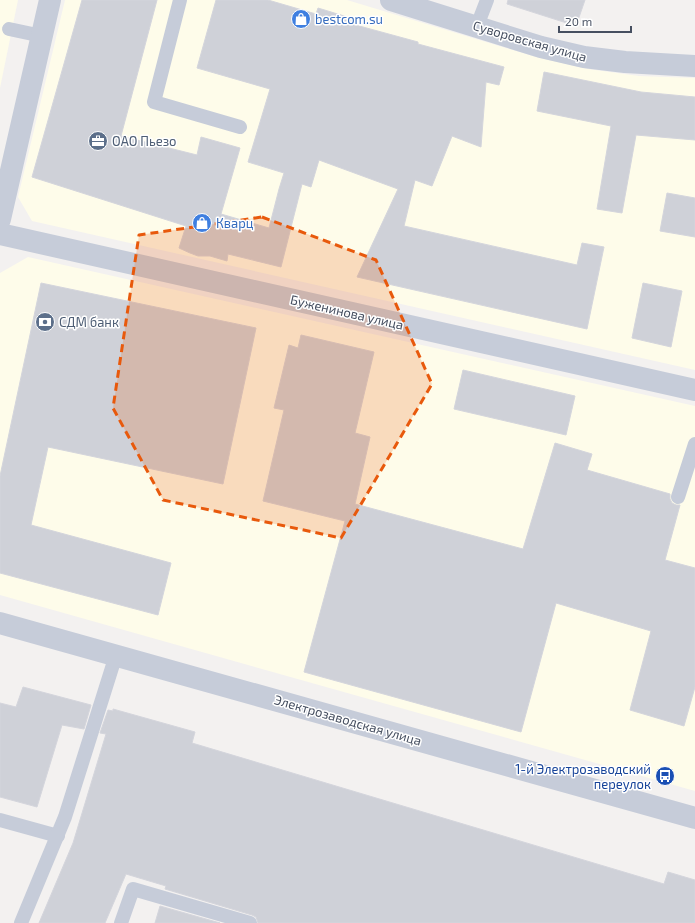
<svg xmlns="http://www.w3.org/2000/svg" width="695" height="923" viewBox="0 0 695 923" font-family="'Exo 2',sans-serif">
	<rect width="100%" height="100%" fill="#f3f1f0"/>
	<g fill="#fefcea">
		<polygon points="0,0 18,0 0,88"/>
		<polygon points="65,0 347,0 536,57 588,69 639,76 695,78 695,370 32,221 18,197"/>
		<polygon points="28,257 695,406 695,791 0,595 0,273"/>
	</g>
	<g fill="#cfd1d8" stroke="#d4d5dc">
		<polygon points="82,0 157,0 121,136 197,155 201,137 240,148 221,214 269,228 279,189 284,173 248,162 270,89 197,68 216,0 268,0 316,14 318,8 354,19 352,24 418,42 418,44 504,67 499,85 486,82 481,147 452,136 432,186 415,180 404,226 577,265 582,243 604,247 587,329 357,277 398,189 319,160 311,187 302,184 281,267 228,254 227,261 210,256 198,256 190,253 179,248 186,226 32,177"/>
		<polygon points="508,0 585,0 576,26 507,4"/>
		<polygon points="544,72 641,92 695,97 695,140 636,135 622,213 597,209 611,126 537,111"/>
		<polygon points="667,193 695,198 695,237 660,231"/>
		<polygon points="41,283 256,328 223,484 48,447 31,525 171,563 158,615 0,573 0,476"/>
		<polygon points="643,283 682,291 671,347 632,338"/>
		<polygon points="301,335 374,352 355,433 370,437 355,504 523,549 555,443 592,454 587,470 670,494 670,499 672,503 676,505 680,505 665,560 695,568 695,687 684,726 630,710 651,631 556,603 521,732 304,672 345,521 263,501 284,410 274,408 289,345 298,348"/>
		<polygon points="463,370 575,396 566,435 454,409"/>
		<polygon points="23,687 91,705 84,729 62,725 37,807 0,797 0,703 16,707"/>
		<polygon points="113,709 195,732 192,743 664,884 668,872 695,880 695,923 258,923 256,917 252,915 165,889 166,886 126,874 105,923 39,923 73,843 106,734 100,733 108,710 113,711"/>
		<polygon points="160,906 220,923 155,923"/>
	</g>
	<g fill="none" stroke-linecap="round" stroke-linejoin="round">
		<g stroke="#c6ccd9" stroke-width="14">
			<polyline points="180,0 154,102 240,127"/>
			<polyline points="477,26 487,0"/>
			<polyline points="9,29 42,36"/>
			<polyline points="678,497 695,444"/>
			<polyline points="0,820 58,836"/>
			<polyline points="21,923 65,817 116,655"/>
			<polyline points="121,923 133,889 250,923"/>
		</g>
		<g stroke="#c6ccd9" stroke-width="22">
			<polyline points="391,0 541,47 584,57 625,62 695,66"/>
			<polyline points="0,219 50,0"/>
			<polyline points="0,234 695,390"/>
		</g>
		<polyline stroke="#c6ccd9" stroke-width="22" points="0,623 695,818"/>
	</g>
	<path fill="#e8590c" fill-opacity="0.2" stroke="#e8590c" stroke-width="3" stroke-dasharray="8 5" stroke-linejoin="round" d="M262,217L376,260L432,384L341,538L163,500L113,408L139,235Z"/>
	<defs>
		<symbol id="shop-disc" viewBox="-11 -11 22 22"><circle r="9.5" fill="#3f7fe0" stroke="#fff"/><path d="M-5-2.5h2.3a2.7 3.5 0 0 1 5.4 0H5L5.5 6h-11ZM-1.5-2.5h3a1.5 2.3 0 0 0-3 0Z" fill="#fff"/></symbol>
		<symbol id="office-disc" viewBox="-11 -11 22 22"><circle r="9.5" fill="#5c6f8a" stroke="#fff"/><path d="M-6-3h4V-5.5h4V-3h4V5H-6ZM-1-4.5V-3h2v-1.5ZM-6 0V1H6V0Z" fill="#fff"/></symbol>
		<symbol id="bank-disc" viewBox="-11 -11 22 22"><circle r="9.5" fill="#5c6f8a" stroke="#fff"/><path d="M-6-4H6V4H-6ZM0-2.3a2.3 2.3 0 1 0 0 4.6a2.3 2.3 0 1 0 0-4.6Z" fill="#fff"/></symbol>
		<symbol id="bus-disc" viewBox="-11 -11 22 22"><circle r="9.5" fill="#1a4fb4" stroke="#fff"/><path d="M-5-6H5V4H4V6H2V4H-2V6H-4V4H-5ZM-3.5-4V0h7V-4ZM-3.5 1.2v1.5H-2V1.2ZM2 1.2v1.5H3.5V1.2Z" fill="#fff"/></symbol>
	</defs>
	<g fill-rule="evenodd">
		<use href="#shop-disc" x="290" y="8" width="22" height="22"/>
		<use href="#office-disc" x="87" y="130" width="22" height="22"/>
		<use href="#shop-disc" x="191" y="212" width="22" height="22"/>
		<use href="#bank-disc" x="34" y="311" width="22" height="22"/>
		<use href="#bus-disc" x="654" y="765" width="22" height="22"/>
	</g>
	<g text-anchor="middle" stroke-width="3" stroke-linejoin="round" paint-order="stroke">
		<g font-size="13" fill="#366cbe" stroke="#fff" text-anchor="start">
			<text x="315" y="24">bestcom.su</text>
			<text x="216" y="228">Кварц</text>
		</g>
		<g font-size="13" fill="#464f60" stroke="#fff">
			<text transform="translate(530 41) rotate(16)" y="5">Суворовская улица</text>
			<text transform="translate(347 312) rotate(13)" y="5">Буженинова улица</text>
			<text transform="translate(348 720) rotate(16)" y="5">Электрозаводская улица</text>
		</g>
		<g font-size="13" fill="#4e5e75" stroke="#fff" text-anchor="start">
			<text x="112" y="146">ОАО Пьезо</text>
			<text x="59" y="327">СДМ банк</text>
		</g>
		<g font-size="13" fill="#164399" stroke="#fff" text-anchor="end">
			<text x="651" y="774">1-й Электрозаводский<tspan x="651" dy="15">переулок</tspan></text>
		</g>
	</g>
	<path d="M559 26v6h72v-6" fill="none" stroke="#464f60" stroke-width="2"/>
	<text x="565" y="26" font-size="12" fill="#464f60" stroke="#ffffff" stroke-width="3" paint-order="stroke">20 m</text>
</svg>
